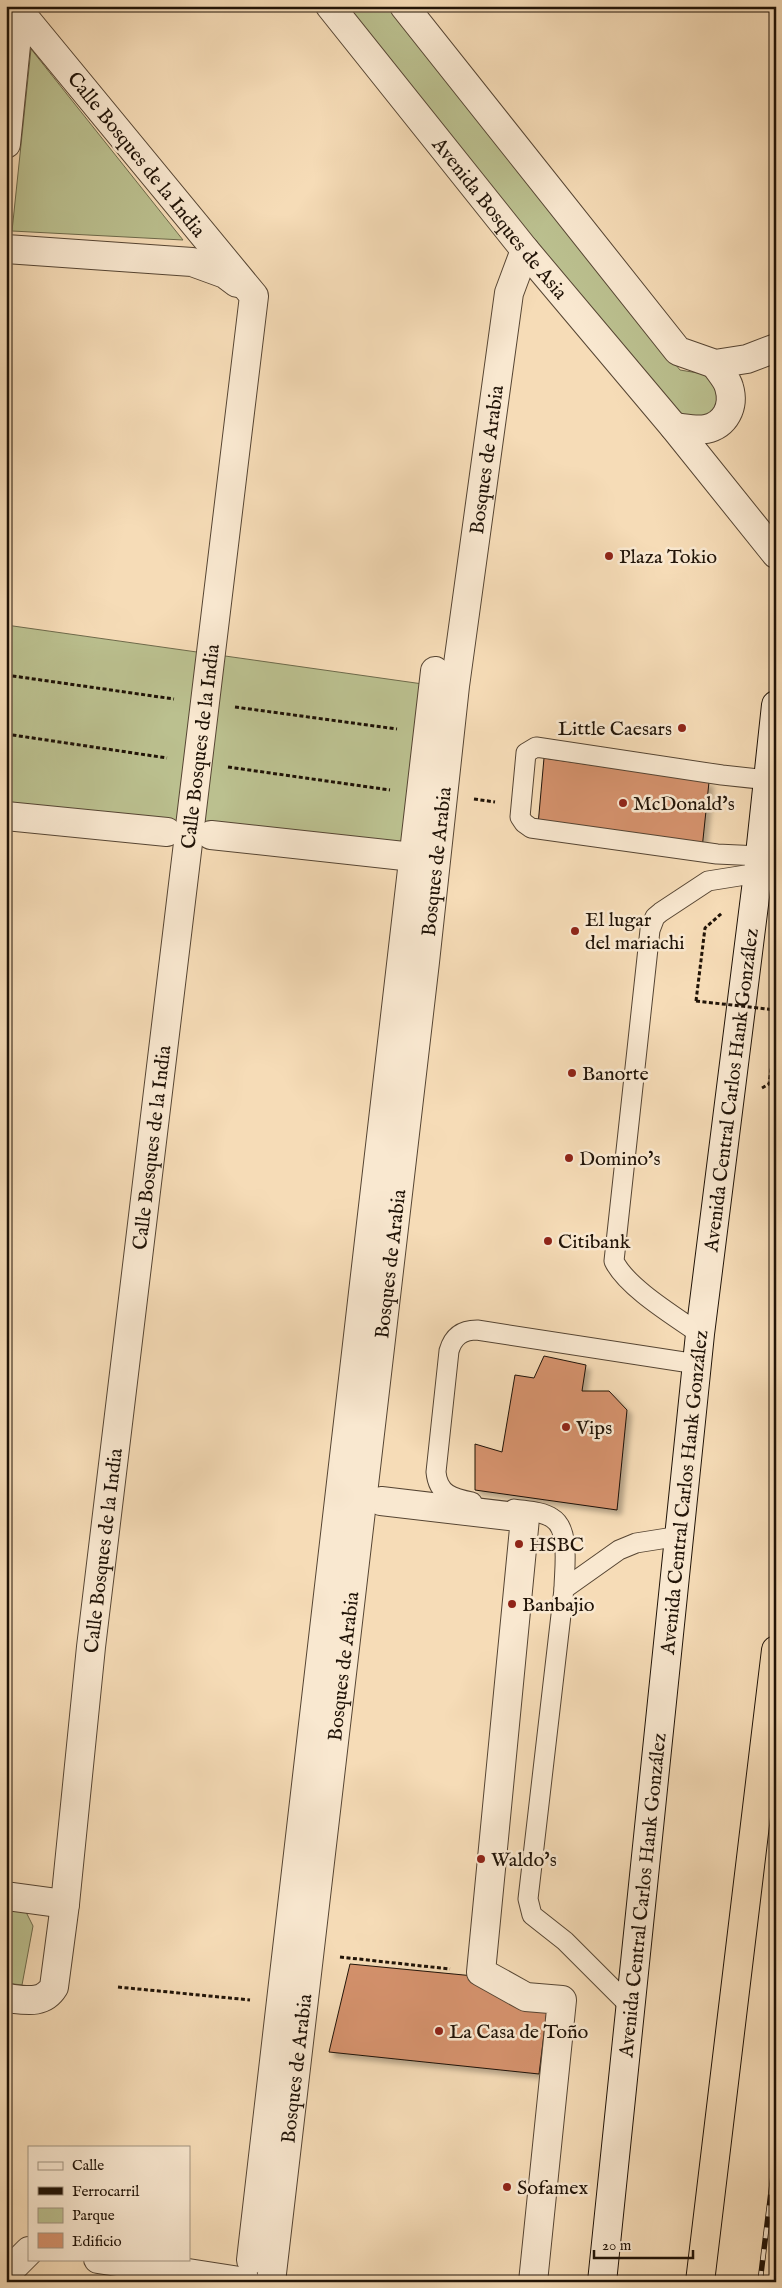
<svg xmlns="http://www.w3.org/2000/svg" width="782" height="2288" viewBox="0 0 782 2288" font-family="'IM FELL English',serif">
	<defs>
		<filter id="shadow"><feDropShadow dx="4.5" dy="4.5" stdDeviation="2.5" flood-color="#0004"/></filter>
	</defs>
	<rect width="100%" height="100%" fill="#f6dcb7"/>
	<filter id="stains"><feTurbulence type="fractalNoise" baseFrequency=".004" numOctaves="4"/><feColorMatrix values="0 0 0 0 .2 0 0 0 0 .09 0 0 0 0 .02 0 0 0 .5 -.17"/></filter>
	<radialGradient id="worn" r=".72"><stop offset=".6" stop-color="#630" stop-opacity="0"/><stop offset="1" stop-color="#630" stop-opacity=".3"/></radialGradient>
	<g fill="#bbc08f" stroke="#6e6a4b">
		<polygon points="345,6 387,6 680,370 716,376 725,411 687,424 670,408"/>
		<polygon points="31,49 183,240 12,231"/>
		<polygon points="6,625 444,687 428,857 6,816"/>
		<polygon points="6,1908 25,1910 33,1926 22,1985 6,1983"/>
	</g>
	<g fill="#d5926d" stroke="#201307" filter="url(#shadow)">
		<polygon points="544,758 709,782 702,849 538,825"/>
		<polygon points="544,1356 586,1365 582,1391 609,1391 627,1410 617,1510 475,1490 475,1444 502,1452 515,1375 534,1378"/>
		<polygon points="350,1964 474,1976 547,2010 539,2074 329,2052"/>
	</g>
	<g fill="none" stroke-linecap="round" stroke-linejoin="round">
		<defs>
			<g id="lane">
				<polyline points="760,856 717,854 531,828 524,823 520,817 526,753 536,747 722,775 768,780"/>
				<path d="M700,1334C676,1317 626,1287 614,1261L650,930L655,917L661,912L708,881L758,873"/>
				<path d="M472,1502C452,1498 438,1494 436,1472L449,1351C453,1337 462,1330 477,1330L697,1364"/>
				<path d="M514,1509C525,1511 542,1511 552,1518C571,1529 564,1570 564,1589"/>
				<polyline points="630,2006 565,1941 532,1915 528,1899 564,1589 619,1550 636,1543 680,1536"/>
			</g>
			<g id="street">
				<path id="s1" d="M330,6L525,250L674,427L776,554"/>
				<polyline points="404,6 678,351 715,364 747,359 776,348"/>
				<polyline points="6,144 20,6"/>
				<polyline points="6,249 192,262 225,274 237,283"/>
				<path d="M674,427C684,428 696,431 706,429C725,425 735,407 729,387C727,379 719,371 715,364"/>
				<polyline points="6,816 167,832"/>
				<polyline points="211,835 413,857"/>
				<polyline points="381,1501 525,1518 481,1972 526,1997 562,2000 533,2282"/>
				<polyline points="6,1896 65,1904"/>
				<path id="s2" d="M6,1998C25,2000 43,2005 54,1987L65,1904L91,1647L254,296L20,12"/>
				<polyline points="98,2259 246,2282"/>
				<polyline points="251,2260 435,671"/>
				<polyline points="6,2274 29,2251"/>
				<path id="s3" d="M271,2282L425,962L455,686L509,293L525,250"/>
			</g>
			<g id="secondary">
				<path id="s4" d="M602,2282L700,1334L758,873L776,705"/>
			</g>
			<polyline id="highway" points="700,2282 776,1650"/>
		</defs>
		<use href="#lane" stroke="#564533" stroke-width="21"/>
		<use href="#street" stroke="#564533" stroke-width="30"/>
		<use href="#secondary" stroke="#201307" stroke-width="30"/>
		<use href="#highway" stroke="#201307" stroke-width="30"/>
		<g stroke="#201307" stroke-width="3" stroke-dasharray="4 2.5" stroke-linecap="butt">
			<polyline points="6,675 174,699"/>
			<polyline points="235,707 397,729"/>
			<polyline points="6,734 167,758"/>
			<polyline points="228,767 390,790"/>
			<polyline points="474,799 495,802"/>
			<polyline points="696,1001 705,928 722,913"/>
			<polyline points="762,1088 769,1084 776,1033"/>
			<polyline points="340,1957 450,1969"/>
			<polyline points="118,1987 250,2000"/>
		</g>
		<use href="#lane" stroke="#f9e8d0" stroke-width="19"/>
		<use href="#street" stroke="#f9e8d0" stroke-width="28"/>
		<use href="#secondary" stroke="#f9e8d0" stroke-width="28"/>
		<use href="#highway" stroke="#f6dcb7" stroke-width="28"/>
		<defs>
			<polyline id="rail" points="760,2282 776,2151"/>
		</defs>
		<use href="#rail" stroke="#201307" stroke-width="5.5"/>
		<use href="#rail" stroke="#f9e8d0" stroke-width="4" stroke-dasharray="11" stroke-linecap="butt"/>
		<polyline stroke="#201307" stroke-width="3" stroke-dasharray="4 2.5" stroke-linecap="butt" points="696,1001 776,1010"/>
	</g>
	<g fill="#8f2418" stroke="#f9e8d0" stroke-width="2">
		<circle cx="609" cy="556" r="5"/>
		<circle cx="682" cy="728" r="5"/>
		<circle cx="623" cy="803" r="5"/>
		<circle cx="575" cy="931" r="5"/>
		<circle cx="572" cy="1073" r="5"/>
		<circle cx="569" cy="1158" r="5"/>
		<circle cx="548" cy="1241" r="5"/>
		<circle cx="566" cy="1427" r="5"/>
		<circle cx="519" cy="1544" r="5"/>
		<circle cx="512" cy="1604" r="5"/>
		<circle cx="481" cy="1859" r="5"/>
		<circle cx="439" cy="2031" r="5"/>
		<circle cx="507" cy="2187" r="5"/>
	</g>
	<g text-anchor="middle" stroke-width="5" stroke-linejoin="round" paint-order="stroke">
		<g font-size="20" fill="#201307" stroke="#f9e8d0">
			<text transform="translate(137 154) rotate(51)" y="7">Calle Bosques de la India</text>
			<text dy="7" stroke="none"><textPath href="#s1" startOffset="272">Avenida Bosques de Asia</textPath></text>
			<text dy="7" stroke="none"><textPath href="#s3" startOffset="1835">Bosques de Arabia</textPath></text>
			<text dy="7" stroke="none"><textPath href="#s2" startOffset="1302">Calle Bosques de la India</textPath></text>
			<text dy="7" stroke="none"><textPath href="#s3" startOffset="1430">Bosques de Arabia</textPath></text>
			<text dy="7" stroke="none"><textPath href="#s4" startOffset="1199">Avenida Central Carlos Hank González</textPath></text>
			<text dy="7" stroke="none"><textPath href="#s2" startOffset="898">Calle Bosques de la India</textPath></text>
			<text dy="7" stroke="none"><textPath href="#s3" startOffset="1025">Bosques de Arabia</textPath></text>
			<text dy="7" stroke="none"><textPath href="#s4" startOffset="794">Avenida Central Carlos Hank González</textPath></text>
			<text dy="7" stroke="none"><textPath href="#s2" startOffset="492">Calle Bosques de la India</textPath></text>
			<text dy="7" stroke="none"><textPath href="#s3" startOffset="620">Bosques de Arabia</textPath></text>
			<text dy="7" stroke="none"><textPath href="#s4" startOffset="389">Avenida Central Carlos Hank González</textPath></text>
			<text dy="7" stroke="none"><textPath href="#s3" startOffset="215">Bosques de Arabia</textPath></text>
		</g>
		<g font-size="20" fill="#201307" stroke="#f9e8d0" text-anchor="start">
			<text x="619" y="563">Plaza Tokio</text>
			<text x="672" y="735" text-anchor="end">Little Caesars</text>
			<text x="633" y="810">McDonald's</text>
			<text x="585" y="926">El lugar<tspan x="585" dy="23">del mariachi</tspan></text>
			<text x="582" y="1080">Banorte</text>
			<text x="579" y="1165">Domino's</text>
			<text x="558" y="1248">Citibank</text>
			<text x="576" y="1434">Vips</text>
			<text x="529" y="1551">HSBC</text>
			<text x="522" y="1611">Banbajio</text>
			<text x="491" y="1866">Waldo's</text>
			<text x="449" y="2038">La Casa de Toño</text>
			<text x="517" y="2194">Sofamex</text>
		</g>
	</g>
	<rect width="782" height="2288" fill="none" stroke="#f6dcb7" stroke-width="25"/>
	<rect x="8" y="8" width="767" height="2273" fill="none" stroke="#201307" stroke-width="2.5"/>
	<rect x="12" y="12" width="757" height="2263" fill="none" stroke="#201307"/>
	<rect x="28" y="2146" width="162" height="115" fill="#f9e8d0" stroke="#a29380"/>
	<rect x="38" y="2162" width="25" height="8" fill="#f9e8d0" stroke="#a29380"/>
	<text x="72" y="2170" font-size="15" fill="#201307">Calle</text>
	<rect x="38" y="2187" width="25" height="8" fill="#201307" stroke="#a29380"/>
	<text x="72" y="2196" font-size="15" fill="#201307">Ferrocarril</text>
	<rect x="38" y="2208" width="25" height="15" fill="#bbc08f" stroke="#a29380"/>
	<text x="72" y="2220" font-size="15" fill="#201307">Parque</text>
	<rect x="38" y="2233" width="25" height="15" fill="#d5926d" stroke="#a29380"/>
	<text x="72" y="2246" font-size="15" fill="#201307">Edificio</text>
	<path d="M594 2250v8h99v-8" fill="none" stroke="#201307" stroke-width="2.5"/>
	<text x="602" y="2250" font-size="15" fill="#201307" stroke="#f9e8d0" stroke-width="4" paint-order="stroke">20 m</text>
	<rect width="100%" height="100%" filter="url(#stains)"/>
	<rect width="100%" height="100%" fill="url(#worn)"/>
</svg>
